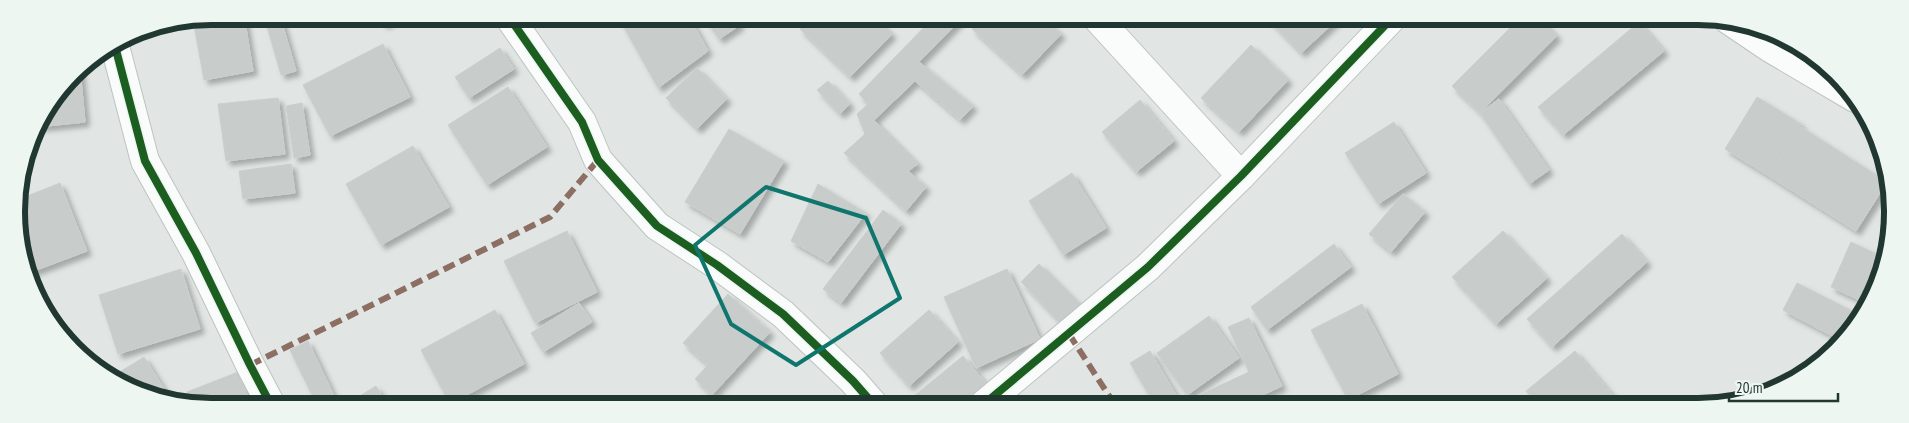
<svg xmlns="http://www.w3.org/2000/svg" width="1909" height="423" viewBox="0 0 1909 423" font-family="'PT Sans Narrow',sans-serif">
	<defs>
		<filter id="shadow"><feDropShadow dx="4.5" dy="4.5" stdDeviation="2.5" flood-color="#0004"/></filter>
	</defs>
	<rect width="100%" height="100%" fill="#e1e6e4"/>
	<g fill="#c8cdcb" stroke="#cacfcd" filter="url(#shadow)">
		<polygon points="212,16 244,16 253,71 204,80 193,20"/>
		<polygon points="264,16 280,16 296,71 281,75"/>
		<polygon points="379,16 397,16 384,25"/>
		<polygon points="626,17 689,17 708,51 658,88 620,20"/>
		<polygon points="704,17 735,17 740,25 719,39"/>
		<polygon points="811,17 874,17 892,34 850,77 800,29"/>
		<polygon points="934,17 963,17 919,62 973,106 960,120 915,81 874,120 918,164 908,171 926,187 906,211 844,153 865,134 857,114 868,104 859,94"/>
		<polygon points="983,17 1042,17 1061,34 1022,75 972,29"/>
		<polygon points="1266,17 1340,17 1301,53"/>
		<polygon points="1520,18 1539,18 1557,36 1480,113 1452,86"/>
		<polygon points="1639,22 1664,51 1563,135 1538,107"/>
		<polygon points="383,44 410,97 330,136 303,85"/>
		<polygon points="1251,45 1288,80 1239,132 1201,98"/>
		<polygon points="500,48 514,69 469,98 455,77"/>
		<polygon points="697,68 727,99 697,129 666,98"/>
		<polygon points="80,69 85,122 38,127 74,73"/>
		<polygon points="828,81 850,104 840,114 817,90"/>
		<polygon points="508,87 547,147 487,185 448,125"/>
		<polygon points="1757,97 1801,124 1769,176 1725,149"/>
		<polygon points="278,98 285,154 226,161 218,104"/>
		<polygon points="1499,99 1549,170 1529,184 1480,113"/>
		<polygon points="1140,100 1174,141 1136,172 1102,132"/>
		<polygon points="302,103 310,155 294,158 286,106"/>
		<polygon points="1394,122 1426,173 1378,204 1345,153"/>
		<polygon points="1801,127 1887,182 1856,231 1769,176"/>
		<polygon points="729,129 784,161 740,234 685,202"/>
		<polygon points="413,146 449,207 381,245 346,184"/>
		<polygon points="291,164 295,193 243,199 239,171"/>
		<polygon points="1072,173 1106,228 1063,255 1029,201"/>
		<polygon points="60,183 87,251 26,274 17,200"/>
		<polygon points="818,184 866,213 828,262 791,241"/>
		<polygon points="1403,194 1425,212 1391,252 1369,234"/>
		<polygon points="883,210 901,224 841,303 823,289"/>
		<polygon points="1890,213 1891,237 1887,249 1880,247"/>
		<polygon points="567,231 597,292 535,323 504,261"/>
		<polygon points="1503,231 1547,278 1496,324 1452,277"/>
		<polygon points="1622,234 1647,262 1552,347 1527,319"/>
		<polygon points="1851,242 1885,258 1873,298 1868,304 1831,287"/>
		<polygon points="1334,244 1351,267 1267,330 1251,307"/>
		<polygon points="1039,264 1082,307 1064,326 1021,282"/>
		<polygon points="181,269 200,329 118,354 99,295"/>
		<polygon points="1007,269 1040,339 976,368 944,297"/>
		<polygon points="1797,283 1860,315 1842,341 1783,310"/>
		<polygon points="728,294 770,332 712,395 695,379 708,365 683,343"/>
		<polygon points="579,303 592,322 543,352 531,333"/>
		<polygon points="1362,304 1398,374 1348,400 1311,330"/>
		<polygon points="495,310 524,364 450,404 421,350"/>
		<polygon points="929,310 958,342 909,386 880,353"/>
		<polygon points="1209,316 1239,358 1187,395 1157,353"/>
		<polygon points="1249,318 1282,386 1241,405 1201,405 1197,396 1249,372 1228,327"/>
		<polygon points="308,341 334,396 317,405 290,350"/>
		<polygon points="1150,351 1182,405 1155,405 1130,363"/>
		<polygon points="1575,351 1615,398 1606,405 1538,405 1526,391"/>
		<polygon points="963,356 987,385 963,405 922,405 914,396"/>
		<polygon points="144,357 171,400 125,384 118,373"/>
		<polygon points="238,372 251,404 193,405 187,392"/>
		<polygon points="376,386 387,405 345,405"/>
	</g>
	<g fill="none" stroke-linecap="round" stroke-linejoin="round">
		<defs>
			<g id="street">
				<polyline points="509,17 582,122 598,160 657,226 717,265 783,314 853,381 874,405"/>
				<polyline points="1096,17 1241,176"/>
				<polyline points="1727,19 1770,48 1855,98"/>
				<polyline points="115,46 145,161 196,253 250,365 271,405"/>
				<polyline points="983,405 1148,267 1241,176 1392,18"/>
			</g>
		</defs>
		<use href="#street" stroke="#bec3c1" stroke-width="30"/>
		<use href="#street" stroke="#fafbfb" stroke-width="28"/>
		<g stroke="#8d6e63" stroke-width="6" stroke-dasharray="12 6" stroke-linecap="butt">
			<polyline points="1069,334 1115,405"/>
			<polyline points="250,365 550,217 598,160"/>
		</g>
		<defs>
			<g id="cycleway">
				<polyline points="509,17 582,122 598,160 657,226 717,265 783,314 853,381 874,405"/>
				<polyline points="115,46 145,161 196,253 250,365 271,405"/>
				<polyline points="983,405 1148,267 1241,176 1392,18"/>
			</g>
		</defs>
		<use href="#cycleway" stroke="#eef6f2" stroke-width="11"/>
		<use href="#cycleway" stroke="#1b5e20" stroke-width="8"/>
	</g>
	<path fill="none" stroke="#0f766e" stroke-width="4" stroke-linejoin="round" d="M766,187L866,218L900,298L796,365L731,324L695,245Z"/>
	<path d="M0 0H1909V423H0ZM211 25H1698A186 186 0 0 1 1884 211V212A186 186 0 0 1 1698 398H211A186 186 0 0 1 25 212V211A186 186 0 0 1 211 25Z" fill="#eef6f2" fill-rule="evenodd"/>
	<path fill="none" stroke="#203732" stroke-width="6" d="M211 25H1698A186 186 0 0 1 1884 211V212A186 186 0 0 1 1698 398H211A186 186 0 0 1 25 212V211A186 186 0 0 1 211 25Z"/>
	<path d="M1729 393v8h109v-8" fill="none" stroke="#203732" stroke-width="2.5"/>
	<text x="1736" y="393" font-size="15" fill="#203732" stroke="#eef6f2" stroke-width="4" paint-order="stroke">20 m</text>
</svg>
